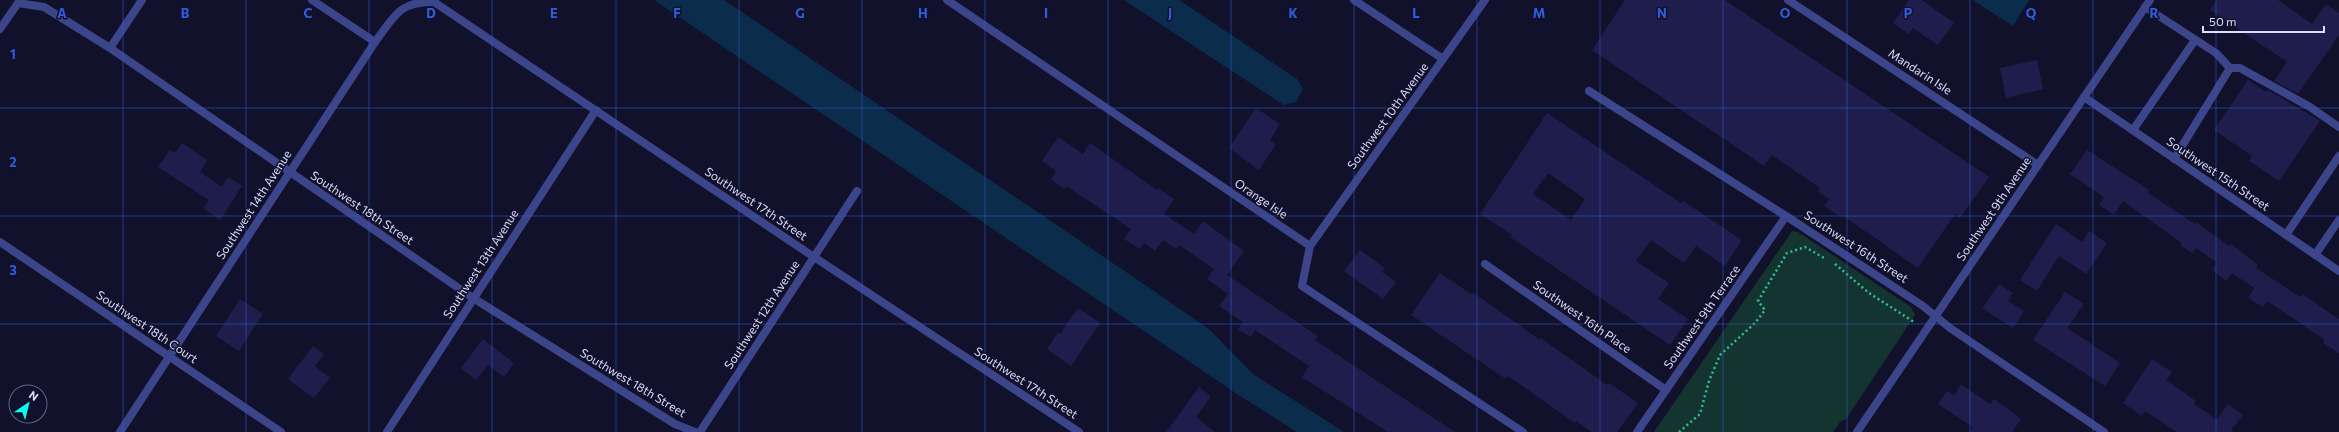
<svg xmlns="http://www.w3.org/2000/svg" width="2339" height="432" viewBox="0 0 2339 432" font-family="Commissioner,sans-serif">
	<rect width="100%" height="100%" fill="#12112b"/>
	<polygon fill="#14352f" points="1792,231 1798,232 1911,307 1915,315 1846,419 1840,422 1833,432 1654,432"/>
	<g fill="#0b2c4a">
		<polygon points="654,0 724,0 1157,293 1210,330 1253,374 1344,432 1297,432 1240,396"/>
		<polygon points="1124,0 1179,0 1297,79 1303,89 1296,102 1284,105"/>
		<polygon points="1973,0 2029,0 2013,26"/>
	</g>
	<g fill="#1f1d4c" fill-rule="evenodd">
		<polygon points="1625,0 1725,0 1989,177 1960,218 1955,214 1918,268 1842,215 1841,217 1824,206 1829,199 1818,192 1820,188 1772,155 1764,166 1592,50"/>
		<polygon points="1909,0 1922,0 1954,23 1938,45 1913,28 1909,34 1893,23"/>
		<polygon points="2217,0 2278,0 2312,24 2326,4 2339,13 2339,35 2298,94 2274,81 2287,62 2210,10"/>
		<polygon points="2037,60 2043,89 2006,98 2000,68"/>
		<polygon points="2248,80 2266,92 2268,90 2320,121 2279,181 2249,161 2252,156 2214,130"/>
		<polygon points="1256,108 1280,124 1270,140 1276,144 1259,170 1229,148"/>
		<path d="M1547,113L1681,203L1683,201L1742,240L1725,266L1696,246L1684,263L1651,240L1636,261L1669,283L1658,299L1688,319L1670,345L1510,237L1512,235L1480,214ZM1548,173L1585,199L1571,220L1533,194Z"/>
		<polygon points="1058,137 1083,154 1090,143 1157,190 1158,188 1174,199 1164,214 1194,234 1203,221 1244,251 1227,275 1318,336 1315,340 1455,432 1388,432 1302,377 1309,366 1255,330 1251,337 1238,329 1243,322 1219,306 1228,294 1207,279 1214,269 1179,245 1176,249 1163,240 1155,251 1144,243 1140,249 1124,239 1131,229 1066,186 1064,189 1051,179 1056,171 1042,161"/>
		<polygon points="182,143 207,160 200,172 222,187 228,177 242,186 220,220 203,208 209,200 158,167 170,150 175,153"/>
		<polygon points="2087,150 2149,190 2148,193 2195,224 2196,222 2229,246 2231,244 2258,265 2256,268 2300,297 2302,294 2339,319 2339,353 2323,343 2325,340 2267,301 2263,307 2248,298 2254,288 2232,273 2226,281 2212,270 2217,263 2196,248 2192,253 2180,245 2182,243 2123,201 2114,215 2099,205 2104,197 2070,174"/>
		<polygon points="2056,224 2082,242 2089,231 2107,243 2086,274 2059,256 2037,291 2020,280"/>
		<polygon points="1360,250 1385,268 1382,272 1396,282 1383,299 1344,271"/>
		<polygon points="1440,273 1471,294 1472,292 1540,340 1541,338 1607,385 1609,383 1638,403 1617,432 1592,432 1576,421 1575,423 1508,376 1506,379 1411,315"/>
		<polygon points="1999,284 2013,293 2008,301 2024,311 2013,328 1982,308"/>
		<polygon points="2065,292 2084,304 2067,328 2120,363 2105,386 2033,340"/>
		<polygon points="240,299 263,314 239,351 216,336"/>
		<polygon points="1078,308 1100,323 1071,366 1047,349 1058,332 1060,334"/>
		<polygon points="483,339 514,363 504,377 488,365 476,380 461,368"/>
		<polygon points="313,346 324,354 315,366 330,378 314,398 288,379"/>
		<polygon points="2152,359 2172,372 2166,380 2196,401 2194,404 2217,420 2228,404 2243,415 2231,430 2234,432 2177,432 2145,411 2142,416 2123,403"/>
		<polygon points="1961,384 1990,404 1994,399 2021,419 2012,432 1970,432 1973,427 1938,404 1947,391 1954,396"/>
		<polygon points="1199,387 1211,396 1196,417 1215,432 1166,432"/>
	</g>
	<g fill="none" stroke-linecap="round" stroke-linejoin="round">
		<g stroke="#30bea0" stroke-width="2.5" stroke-dasharray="2 3" stroke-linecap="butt">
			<polyline points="1835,264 1869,293 1914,322"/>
			<polyline points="1679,432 1700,414 1709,381 1720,355 1755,323 1765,310 1758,301 1787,253 1805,247 1826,259"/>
		</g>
		<g stroke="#3c458a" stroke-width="8">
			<polyline points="2145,7 2216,53 2230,68 2174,159"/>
			<polyline points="2230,68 2240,68 2310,107 2339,127"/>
			<polyline points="2133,130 2195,40"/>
			<polyline points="2286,235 2339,156"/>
			<polyline points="2315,255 2339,220"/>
		</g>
		<g stroke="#3c458a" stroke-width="8">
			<polyline points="312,0 375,42"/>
			<polyline points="947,0 1310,246 1302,286 1523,432"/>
			<polyline points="1354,0 1443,59"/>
			<polyline points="1788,0 2038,165"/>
			<polyline points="0,29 18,3 44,7 110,48 473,298 675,424 695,432"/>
			<polyline points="110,48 142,0"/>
			<polyline points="1589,91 1786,216 1923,306 1950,328 2104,432"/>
			<polyline points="2084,97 2339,271"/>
			<polyline points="0,242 281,432"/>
			<polyline points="1310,246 1485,0"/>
			<polyline points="1485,264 1666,390"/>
			<path d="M120,432L375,42C394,17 399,1 434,2L814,257L1079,432"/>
			<polyline points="387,432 596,110"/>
			<polyline points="700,432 857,191"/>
			<polyline points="1637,432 1786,216"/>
			<polyline points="1857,432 2150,0"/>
		</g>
	</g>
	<path fill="none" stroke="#305cdc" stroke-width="1" stroke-opacity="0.55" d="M123,0V432M246,0V432M369,0V432M492,0V432M616,0V432M739,0V432M862,0V432M985,0V432M1108,0V432M1231,0V432M1354,0V432M1477,0V432M1600,0V432M1723,0V432M1847,0V432M1970,0V432M2093,0V432M2216,0V432M0,108H2339M0,216H2339M0,324H2339"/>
	<g text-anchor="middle" stroke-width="3" stroke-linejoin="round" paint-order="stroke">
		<g font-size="12" fill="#dbddff" stroke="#12112b">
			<text transform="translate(1920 72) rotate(33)" y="4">Mandarin Isle</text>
			<text transform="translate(1388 116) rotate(-54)" y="4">Southwest 10th Avenue</text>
			<text transform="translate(2218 174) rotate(34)" y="4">Southwest 15th Street</text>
			<text transform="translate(1261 199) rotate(34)" y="4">Orange Isle</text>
			<text transform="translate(756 204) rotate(34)" y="4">Southwest 17th Street</text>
			<text transform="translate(254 205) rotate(-57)" y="4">Southwest 14th Avenue</text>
			<text transform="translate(362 208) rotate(34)" y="4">Southwest 18th Street</text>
			<text transform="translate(1994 209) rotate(-56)" y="4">Southwest 9th Avenue</text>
			<text transform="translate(1856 247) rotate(33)" y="4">Southwest 16th Street</text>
			<text transform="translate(481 264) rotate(-57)" y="4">Southwest 13th Avenue</text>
			<text transform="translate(762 315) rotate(-57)" y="4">Southwest 12th Avenue</text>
			<text transform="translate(1582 317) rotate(35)" y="4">Southwest 16th Place</text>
			<text transform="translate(1702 317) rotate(-55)" y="4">Southwest 9th Terrace</text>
			<text transform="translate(147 327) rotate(34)" y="4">Southwest 18th Court</text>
			<text transform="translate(633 383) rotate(31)" y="4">Southwest 18th Street</text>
			<text transform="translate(1026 383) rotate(33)" y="4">Southwest 17th Street</text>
		</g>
	</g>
	<g font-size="13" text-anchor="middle" font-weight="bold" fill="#305cdc" stroke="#12112b" stroke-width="3" stroke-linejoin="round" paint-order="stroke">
		<text x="62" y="18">A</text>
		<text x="185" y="18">B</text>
		<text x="308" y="18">C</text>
		<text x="431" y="18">D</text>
		<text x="554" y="18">E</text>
		<text x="677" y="18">F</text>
		<text x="800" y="18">G</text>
		<text x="923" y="18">H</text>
		<text x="1046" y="18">I</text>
		<text x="1170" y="18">J</text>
		<text x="1293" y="18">K</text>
		<text x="1416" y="18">L</text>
		<text x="1539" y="18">M</text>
		<text x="1662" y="18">N</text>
		<text x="1785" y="18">O</text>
		<text x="1908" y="18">P</text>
		<text x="2031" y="18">Q</text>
		<text x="2154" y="18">R</text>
		<text x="13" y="59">1</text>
		<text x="13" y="167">2</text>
		<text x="13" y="275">3</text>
	</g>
	<g transform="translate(28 404) rotate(35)"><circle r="19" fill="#12112b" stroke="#626380"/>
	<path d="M0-3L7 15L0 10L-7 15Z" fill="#07fff2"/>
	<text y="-6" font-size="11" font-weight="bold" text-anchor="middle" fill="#dbddff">N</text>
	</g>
	<path d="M2203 26v6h121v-6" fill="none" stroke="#dbddff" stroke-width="2"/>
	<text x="2209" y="26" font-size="12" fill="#dbddff" stroke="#12112b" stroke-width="3" paint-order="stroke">50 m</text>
</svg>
